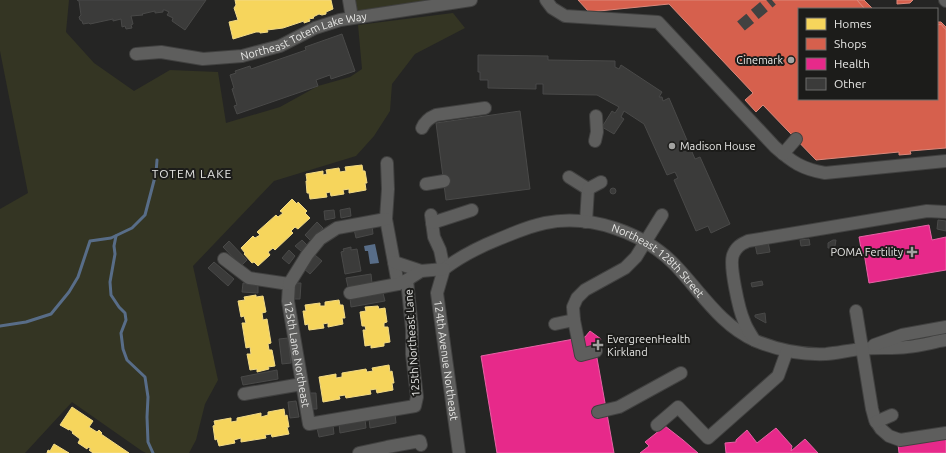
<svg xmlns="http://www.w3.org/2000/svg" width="946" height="453" viewBox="0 0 946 453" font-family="Ubuntu,sans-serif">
	<rect width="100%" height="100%" fill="#252524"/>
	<g fill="#343523">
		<polygon points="0,0 69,0 66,32 94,63 134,91 170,70 218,72 226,123 280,107 318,86 350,77 362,69 358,25 453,13 465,28 415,54 392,84 390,111 374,136 356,156 274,181 193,266 218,380 205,404 196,440 189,453 146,453 142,451 72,402 25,453 0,453 0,209 28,193 0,51"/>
		<polygon points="346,0 445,0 348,13"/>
	</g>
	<polygon fill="#586d88" points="375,244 379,263 370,264 368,251 365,251 364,246"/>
	<g fill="#f6d55c" stroke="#f2da85">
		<polygon points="235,0 331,0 333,9 326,12 326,14 322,15 319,14 313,17 314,18 309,19 310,21 304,23 304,21 283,28 267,30 268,32 260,33 260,32 256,32 233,39 229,22 238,20 234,8 236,5"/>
		<polygon points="362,165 363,171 365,171 367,183 365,183 366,190 349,193 349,189 343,190 344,194 331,196 330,192 326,193 327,197 310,199 309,193 307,193 306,181 307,181 306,174 323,171 323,175 327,174 326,170 339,168 340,172 346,171 345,167"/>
		<polygon points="292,199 297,204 298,202 307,211 305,213 310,218 298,229 295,227 291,231 293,233 275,250 273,248 268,252 270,255 258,266 254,262 252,263 244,254 245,253 241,248 253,236 255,238 260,235 257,232 276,215 278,217 283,213 280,211"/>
		<polygon points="256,295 256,297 263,296 266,312 262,313 263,320 267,319 271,343 268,344 269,350 272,350 275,366 268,367 269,369 257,372 257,369 250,370 247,354 251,354 250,347 246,348 242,323 246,323 244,316 241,317 238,301 245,300 244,297"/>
		<polygon points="339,300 340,305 343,305 345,318 342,318 343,324 328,327 328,323 323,324 324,328 309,330 308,324 305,325 303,311 306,311 305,305 320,303 320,306 325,306 325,302"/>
		<polygon points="378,306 379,309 385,308 387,322 384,323 384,327 388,327 390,342 384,343 384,346 371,348 371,345 365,346 363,330 366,330 365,326 362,326 360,312 366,311 365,307"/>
		<polygon points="389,365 390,372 392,371 394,383 392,383 393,390 377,393 376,389 370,390 371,394 346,398 345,395 339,396 340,399 323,402 319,377 336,374 336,378 342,377 342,373 366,369 367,372 373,371 372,368"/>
		<polygon points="72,407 93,421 89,427 97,432 99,430 102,433 101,434 129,453 93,453 89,450 91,449 88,447 87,449 78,443 80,439 72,433 73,432 69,429 69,430 60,425"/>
		<polygon points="284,409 285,416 287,415 289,427 287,427 289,434 272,437 271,434 265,435 266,438 241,442 241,438 234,440 235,443 219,446 217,439 215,440 213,426 215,425 214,421 231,418 231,422 237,421 237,418 261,413 261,417 268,415 268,412"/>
		<polygon points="54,444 69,453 47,453 48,450 50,451"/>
	</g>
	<g fill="#d6604d" stroke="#db887b">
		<polygon points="578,0 857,0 865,9 799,9 799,99 937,99 937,25 941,24 946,30 946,148 910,151 911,154 899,155 899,152 816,160 763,105 756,112 745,100 753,93 669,4 589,12"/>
		<polygon points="857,0 864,0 873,9 865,9"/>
		<polygon points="897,0 913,0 910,3 897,4"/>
		<polygon points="937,22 941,22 946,27 946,30 941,24 937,25"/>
	</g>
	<g fill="#e7298a" stroke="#e762a5">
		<polygon points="929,225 932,240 946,237 946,270 869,283 864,253 862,254 859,237"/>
		<polygon points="590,331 601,339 595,347 614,453 497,453 481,356 585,337"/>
		<polygon points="665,426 683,440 698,453 640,453 649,446 645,442"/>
		<polygon points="776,428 792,446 791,451 805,439 818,453 726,453 725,443 736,442 736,440 747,430 757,443"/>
		<polygon points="946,437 946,453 899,453 898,444"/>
	</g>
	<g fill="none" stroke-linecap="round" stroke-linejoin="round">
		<g stroke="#586d88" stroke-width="3">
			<polyline points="116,236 114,246 115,254 110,282 111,295 119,307 125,313 126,320 121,333 123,349 127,360 145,377 148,397 147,417 148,442 153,453"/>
			<polyline points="0,326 26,322 51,314 69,292 78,277 90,241 111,238 132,228 145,215 156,173 157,160"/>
		</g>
	</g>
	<g fill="#3b3b3a" stroke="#494948">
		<polygon points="77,0 206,0 185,30 172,21 173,18 167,15 169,12 165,10 163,10 163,12 155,13 155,11 142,14 143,15 131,16 133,24 131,25 132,28 126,29 125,26 122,27 121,19 113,21 113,19 90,24 89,23 83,24 82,21 80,20 79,17 81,15 79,1"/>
		<polygon points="342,34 355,71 331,79 330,75 316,80 318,86 237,114 234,106 237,105 232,89 234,88 230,75 236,73 235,71 250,66 251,69 306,50 305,47"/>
		<polygon points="478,55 548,56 548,60 615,61 615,67 619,69 621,65 662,92 659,97 662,97 663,101 669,98 695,159 700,157 730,224 711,233 708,226 696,231 674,180 678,178 675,172 667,175 644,124 624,111 621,117 624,119 614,134 602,127 612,111 615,113 619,107 597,95 543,94 543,84 536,84 536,89 488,88 488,80 480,80 480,72 478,72"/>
		<polygon points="520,111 530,189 446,200 436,123"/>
		<circle cx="613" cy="191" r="3"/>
		<polygon points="350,208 351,216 341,218 340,210"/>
		<polygon points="334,210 335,218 325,220 324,211"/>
		<polygon points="938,220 946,221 946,231 937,229"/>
		<polygon points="317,222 323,228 311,241 305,235"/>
		<polygon points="372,225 373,234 356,238 354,229"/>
		<polygon points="809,239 810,245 801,246 800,240"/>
		<polygon points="302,240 308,246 302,252 295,246"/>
		<polygon points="833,240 836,240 835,246 832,248 828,248 828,243"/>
		<polygon points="229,241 247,260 241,266 223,247"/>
		<polygon points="768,242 770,252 757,254 755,244"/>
		<polygon points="351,247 351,250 357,249 361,271 345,274 341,252 344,251 343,249"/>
		<polygon points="289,250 295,256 289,264 282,258"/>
		<polygon points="315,255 322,261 310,274 303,268"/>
		<polygon points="214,262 234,279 228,286 208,268"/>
		<polygon points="371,274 372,283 348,287 346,278"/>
		<polygon points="762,281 763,285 752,287 751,283"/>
		<polygon points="243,283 258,283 258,293 242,292"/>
		<polygon points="292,283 301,283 300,299 292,299"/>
		<polygon points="383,293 385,301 351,307 350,298"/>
		<polygon points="765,313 766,323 755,317 755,315"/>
		<polygon points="288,338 291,363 282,364 279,339"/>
		<polygon points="277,370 278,379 243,385 241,377"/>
		<polygon points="307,393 316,393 317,409 308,409"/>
		<polygon points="296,401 299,417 290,418 288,402"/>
		<polygon points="395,414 396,423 370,428 369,419"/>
		<polygon points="365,419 366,428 340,433 339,424"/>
		<polygon points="333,425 334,434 319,437 317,428"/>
	</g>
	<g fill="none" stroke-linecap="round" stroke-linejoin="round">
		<polyline stroke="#424241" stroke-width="12" stroke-dasharray="12 6" stroke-linecap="butt" points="741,26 772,0"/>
		<defs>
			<g id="minor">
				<polyline points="349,0 352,18"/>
				<path d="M546,0L552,8L565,16L658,22L775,147C792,162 802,169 825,173L946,161"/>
				<polyline points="945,0 946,1"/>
				<path id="s1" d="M136,54L161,52L203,59L242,56L280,46L315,28L340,20L471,0"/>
				<path d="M422,128C425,121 429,118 436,115L485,108"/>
				<polyline points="595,141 597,132 596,116"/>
				<polyline points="783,154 796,139"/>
				<polyline points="387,163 388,189 386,219 398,284"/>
				<polyline points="569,177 588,189 586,222"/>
				<polyline points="426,184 444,181"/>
				<polyline points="588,189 601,182"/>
				<path id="s2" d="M431,215L434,237L440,250L444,269L437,293L459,453"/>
				<polyline points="432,223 472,210"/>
				<polyline points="224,259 249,278 289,284"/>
				<polyline points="394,262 421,271"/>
				<path id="s3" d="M444,269C461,256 479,247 499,239C514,233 529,226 545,223C590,214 643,232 675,265C701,292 720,325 756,341C778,350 802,355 826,354C838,353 850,350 862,349C877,347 892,349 907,347C920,346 933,342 946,340"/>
				<path id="s4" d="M289,284L288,301L309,424L415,406L417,397L412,354V329L407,280"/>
				<polyline points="289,284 307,255 320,239 337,228 386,219"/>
				<polyline points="350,293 398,284 407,280 421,271 444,269"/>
				<polyline points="856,311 872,409 875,420 881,429 889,436 900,440 946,433"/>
				<polyline points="555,324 574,320"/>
				<path d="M754,340C751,334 746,328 744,321C739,310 729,265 733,255C736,247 741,244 748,241L927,211L946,212"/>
				<polyline points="874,345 902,335 946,327"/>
				<polyline points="596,351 581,355 574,320 573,307 577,298 585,290 625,268 636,257 662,215"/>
				<polyline points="244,394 302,384"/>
				<polyline points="598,412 619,407 681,373"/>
				<polyline points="876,422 892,415"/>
				<polyline points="657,425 678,407 708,438 778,376 787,351"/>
				<polyline points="359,453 387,447 420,441 421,445"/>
			</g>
		</defs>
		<use href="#minor" stroke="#414140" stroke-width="14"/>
		<use href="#minor" stroke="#5e5e5d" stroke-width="12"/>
	</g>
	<g fill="#a3a3a1" stroke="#1c1c1a" stroke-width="1.5">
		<circle cx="791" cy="60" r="4"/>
		<circle cx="672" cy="146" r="4"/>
		<path d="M910 246h4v4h4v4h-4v4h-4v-4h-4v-4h4z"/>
		<path d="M596 339h4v4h4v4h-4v4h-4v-4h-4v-4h4z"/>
	</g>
	<g text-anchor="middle" stroke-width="4" stroke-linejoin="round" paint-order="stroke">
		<g font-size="11" fill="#e7e7e5" stroke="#1c1c1a">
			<text dy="4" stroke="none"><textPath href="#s1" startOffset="172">Northeast Totem Lake Way</textPath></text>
			<text dy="4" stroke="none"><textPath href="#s3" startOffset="237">Northeast 128th Street</textPath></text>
			<text transform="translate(412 343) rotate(-94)" y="4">125th Northeast Lane</text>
			<text dy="4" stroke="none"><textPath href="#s4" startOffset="71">125th Lane Northeast</textPath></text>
			<text dy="4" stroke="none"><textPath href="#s2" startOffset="149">124th Avenue Northeast</textPath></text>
		</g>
		<g font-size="11" fill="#e7e7e5" stroke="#1c1c1a" text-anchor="end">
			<text x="783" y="64">Cinemark</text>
			<text x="680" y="150" text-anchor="start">Madison House</text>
			<text x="903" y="256">POMA Fertility</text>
			<text x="607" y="343" text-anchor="start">EvergreenHealth<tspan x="607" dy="13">Kirkland</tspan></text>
		</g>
		<g font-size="12" letter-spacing="1" fill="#e7e7e5" stroke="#1c1c1a">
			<text x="192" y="178">TOTEM LAKE</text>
		</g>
	</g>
	<rect x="798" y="8" width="140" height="92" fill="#1c1c1a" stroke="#6d6d6b"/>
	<rect x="806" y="18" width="20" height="12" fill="#f6d55c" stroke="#6d6d6b"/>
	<text x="834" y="28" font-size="12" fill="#e7e7e5">Homes</text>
	<rect x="806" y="38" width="20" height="12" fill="#d6604d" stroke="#6d6d6b"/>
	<text x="834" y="48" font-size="12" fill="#e7e7e5">Shops</text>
	<rect x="806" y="58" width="20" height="12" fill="#e7298a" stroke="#6d6d6b"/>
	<text x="834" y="68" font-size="12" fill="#e7e7e5">Health</text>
	<rect x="806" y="78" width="20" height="12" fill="#3b3b3a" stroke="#6d6d6b"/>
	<text x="834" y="88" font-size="12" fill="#e7e7e5">Other</text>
</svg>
